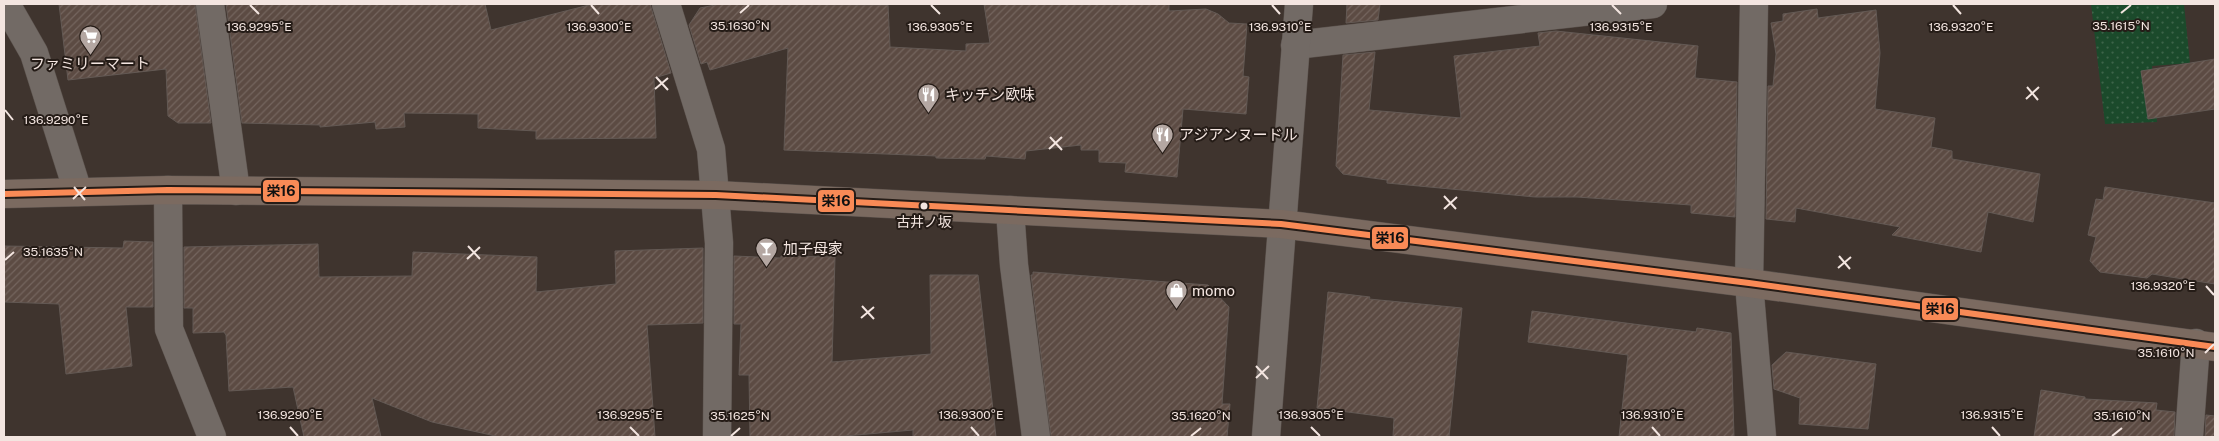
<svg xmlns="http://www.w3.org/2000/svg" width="2219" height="441" viewBox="0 0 2219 441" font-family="'Public Sans','Noto Sans JP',sans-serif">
	<defs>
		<pattern id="park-dots" width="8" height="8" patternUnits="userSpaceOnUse" patternTransform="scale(1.25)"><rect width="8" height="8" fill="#1b4a2b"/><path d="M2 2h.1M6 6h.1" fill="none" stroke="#3d6449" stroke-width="1.8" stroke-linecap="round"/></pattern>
		<pattern id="building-hatch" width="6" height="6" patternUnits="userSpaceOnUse" patternTransform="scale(1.25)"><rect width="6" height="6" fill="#5c4b43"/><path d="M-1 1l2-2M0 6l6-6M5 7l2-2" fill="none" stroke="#74655e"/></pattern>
	</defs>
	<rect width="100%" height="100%" fill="#3f342e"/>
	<polygon fill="url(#park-dots)" points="2091,4 2184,4 2190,63 2152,66 2157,122 2105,124"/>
	<g fill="url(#building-hatch)" stroke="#635954">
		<polygon points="59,4 195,4 211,123 178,123 168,116 166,69 68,80"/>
		<polygon points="226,4 485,4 491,30 593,4 650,4 671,73 654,78 656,138 536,139 536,131 478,128 478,114 404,113 405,127 376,129 375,122 320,127 320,125 242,123"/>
		<polygon points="720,4 888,5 890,47 966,51 966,44 990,43 984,4 1169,4 1169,11 1206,9 1218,14 1229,23 1247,24 1243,76 1249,77 1246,114 1183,109 1177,177 1125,172 1126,163 1099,162 1099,150 1081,150 1081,145 1026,151 1025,159 986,156 985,159 936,158 936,156 784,150 788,48 710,70 707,62 701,64 689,25 700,8"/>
		<polygon points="1347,4 1380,4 1378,20 1346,23"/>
		<polygon points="1817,9 1818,18 1876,10 1880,53 1875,109 1935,118 1931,147 1952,151 1952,159 2040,174 2033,222 1988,212 1981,252 1892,235 1900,227 1796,208 1795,222 1766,219 1768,86 1773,86 1776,54 1771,23 1783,21 1783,14"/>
		<polygon points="1556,31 1698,46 1695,78 1737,82 1735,217 1691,213 1691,205 1577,197 1535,197 1387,183 1387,180 1343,174 1336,166 1343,55 1375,52 1369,110 1461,118 1454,56 1540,46 1538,33"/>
		<polygon points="2215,59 2215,109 2148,119 2141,71"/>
		<polygon points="2105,187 2215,203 2215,284 2152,274 2147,278 2100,272 2090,261 2096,237 2088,235 2096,199 2103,200"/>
		<polygon points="124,241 153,242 153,307 126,307 132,366 66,374 59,304 4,302 4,246 123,248"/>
		<polygon points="318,244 319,277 412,276 413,252 537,257 536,292 616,284 615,251 703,248 703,323 647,325 655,437 500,437 432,422 372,398 381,437 304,437 293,387 229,391 226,335 224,332 193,333 193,308 184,308 184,247"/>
		<polygon points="734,256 781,258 781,256 835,257 832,362 931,354 930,275 978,275 996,437 913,437 913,430 834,437 750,437 749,375 739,375 741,324 734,324"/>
		<polygon points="1033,272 1208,285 1229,307 1222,404 1230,404 1227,437 1051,437 1031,275 1033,275"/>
		<polygon points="1328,292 1370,297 1369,299 1462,308 1449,437 1393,437 1394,418 1317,408"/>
		<polygon points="1532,311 1696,332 1697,328 1731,333 1734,437 1619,437 1628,355 1528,342"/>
		<polygon points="1786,352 1876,364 1868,429 1799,424 1800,398 1774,389 1772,365"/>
		<polygon points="2041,390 2085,397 2085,399 2157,403 2156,410 2175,412 2174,437 2034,437"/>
		<polygon points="2206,415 2215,416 2215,437 2205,437"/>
	</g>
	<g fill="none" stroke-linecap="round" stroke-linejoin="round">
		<defs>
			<g id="street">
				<polyline points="6,4 34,53 78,192"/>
				<polyline points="210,4 236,191"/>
				<polyline points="666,4 711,149 719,243 717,437"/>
				<polyline points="1754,4 1749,283 1762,437"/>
				<polyline points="1295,45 1653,4"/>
				<polyline points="168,190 169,329 212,437"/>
				<polyline points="1010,210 1014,265 1036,437"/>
				<polyline points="2189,437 2196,343"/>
			</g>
			<polyline id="secondary" points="1266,437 1299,4"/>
			<polyline id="highway" points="4,194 168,190 716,195 1281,224 1749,283 2215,347"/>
		</defs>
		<use href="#street" stroke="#5a514c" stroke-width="29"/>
		<use href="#secondary" stroke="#5a514c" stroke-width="29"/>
		<use href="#highway" stroke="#5a514c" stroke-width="29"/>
		<use href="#street" stroke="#726a65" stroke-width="28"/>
		<use href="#secondary" stroke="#726a65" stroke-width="28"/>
		<use href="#highway" stroke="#7b6a60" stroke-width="28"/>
		<defs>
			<polyline id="bus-1" points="4,194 168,190 716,195 1281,224 1749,283 2215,347"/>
		</defs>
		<use href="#bus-1" stroke="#251c17" stroke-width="10"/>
		<use href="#bus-1" stroke="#f98a56" stroke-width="6"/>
	</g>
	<path fill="none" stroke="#f3e5e0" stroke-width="2" d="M250,5L259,14M591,5L599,14M931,5L940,14M1272,5L1280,14M1612,5L1621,14M1953,5L1961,14M740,13L749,5M2121,13L2131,5M656,77L668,90M2027,87L2038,100M655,89L668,78M2026,99L2039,87M5,110L13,120M1050,137L1062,150M1049,149L1062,137M74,187L85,200M1444,196L1456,209M73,199L86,187M1444,209L1457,197M468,246L480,259M1839,256L1850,269M467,259L480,247M5,260L14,252M1838,268L1851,257M2206,286L2214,295M862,306L874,319M861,318L874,307M2205,353L2214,344M1256,366L1268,379M1256,378L1269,366M290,427L298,436M630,427L639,436M971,427L979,436M1311,427L1320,436M1652,427L1660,436M1992,427L2000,436M731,436L740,428M1191,436L1201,428M2112,436L2122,428"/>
	<defs>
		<symbol id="supermarket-pin" viewBox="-11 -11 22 30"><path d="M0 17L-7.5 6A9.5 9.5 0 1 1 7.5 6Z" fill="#b4a7a2" stroke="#251c17"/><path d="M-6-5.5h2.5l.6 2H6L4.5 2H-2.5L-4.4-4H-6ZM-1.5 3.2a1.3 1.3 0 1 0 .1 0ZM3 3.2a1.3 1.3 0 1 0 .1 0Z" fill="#fff"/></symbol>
		<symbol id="restaurant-pin" viewBox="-11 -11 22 30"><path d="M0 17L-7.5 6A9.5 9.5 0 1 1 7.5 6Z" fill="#b4a7a2" stroke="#251c17"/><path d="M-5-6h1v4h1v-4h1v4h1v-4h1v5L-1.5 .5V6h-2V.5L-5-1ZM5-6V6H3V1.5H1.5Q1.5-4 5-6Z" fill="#fff"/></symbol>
		<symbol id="bar-pin" viewBox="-11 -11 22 30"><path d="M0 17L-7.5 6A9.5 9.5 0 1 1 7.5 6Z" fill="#b4a7a2" stroke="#251c17"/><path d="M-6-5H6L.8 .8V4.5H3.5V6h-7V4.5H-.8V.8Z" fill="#fff"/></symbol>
		<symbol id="shop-pin" viewBox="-11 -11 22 30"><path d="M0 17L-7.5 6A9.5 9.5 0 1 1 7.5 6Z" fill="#b4a7a2" stroke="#251c17"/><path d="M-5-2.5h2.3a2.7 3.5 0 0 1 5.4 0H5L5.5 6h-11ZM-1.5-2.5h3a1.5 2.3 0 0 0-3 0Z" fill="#fff"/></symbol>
	</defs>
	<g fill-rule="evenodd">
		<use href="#supermarket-pin" x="78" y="24" width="25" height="34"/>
		<use href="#restaurant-pin" x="916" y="82" width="25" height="34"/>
		<use href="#restaurant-pin" x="1150" y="122" width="25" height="34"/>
		<use href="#bar-pin" x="754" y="236" width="25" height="34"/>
		<use href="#shop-pin" x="1164" y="278" width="25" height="34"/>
	</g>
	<circle fill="#f3e5e0" stroke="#251c17" stroke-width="2" cx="924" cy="206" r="4.5"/>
	<g text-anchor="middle" stroke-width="4" stroke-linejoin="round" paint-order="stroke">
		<g font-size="14" fill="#f3e5e0" stroke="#251c17">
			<text x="924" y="227">古井ノ坂</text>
		</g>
		<g font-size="15" fill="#f3e5e0" stroke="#251c17" text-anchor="start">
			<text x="90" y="69" text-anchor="middle">ファミリーマート</text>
			<text x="945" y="100">キッチン欧味</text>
			<text x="1179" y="140">アジアンヌードル</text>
			<text x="783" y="254">加子母家</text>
			<text x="1192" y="296">momo</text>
		</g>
	</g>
	<g font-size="12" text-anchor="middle" fill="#f3e5e0" stroke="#251c17" stroke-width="4" stroke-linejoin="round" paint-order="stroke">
		<text x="740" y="30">35.1630°N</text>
		<text x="2121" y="30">35.1615°N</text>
		<text x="599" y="31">136.9300°E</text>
		<text x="1280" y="31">136.9310°E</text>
		<text x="1961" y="31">136.9320°E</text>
		<text x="259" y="31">136.9295°E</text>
		<text x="940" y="31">136.9305°E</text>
		<text x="1621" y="31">136.9315°E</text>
		<text x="56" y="124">136.9290°E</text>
		<text x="53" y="256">35.1635°N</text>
		<text x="2163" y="290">136.9320°E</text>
		<text x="2166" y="357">35.1610°N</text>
		<text x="290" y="419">136.9290°E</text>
		<text x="630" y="419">136.9295°E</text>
		<text x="971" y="419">136.9300°E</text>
		<text x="1311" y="419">136.9305°E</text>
		<text x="1652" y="419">136.9310°E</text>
		<text x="1992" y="419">136.9315°E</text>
		<text x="740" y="420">35.1625°N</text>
		<text x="1201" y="420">35.1620°N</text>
		<text x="2122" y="420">35.1610°N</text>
	</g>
	<g stroke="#251c17" stroke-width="2">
		<rect x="262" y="179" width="38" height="24" rx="5" fill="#f98a56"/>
		<rect x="817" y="189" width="38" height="24" rx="5" fill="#f98a56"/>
		<rect x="1371" y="226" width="38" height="24" rx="5" fill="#f98a56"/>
		<rect x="1921" y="297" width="38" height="24" rx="5" fill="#f98a56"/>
	</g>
	<g font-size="14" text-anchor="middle" font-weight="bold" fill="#111">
		<text x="281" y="196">栄16</text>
		<text x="836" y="206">栄16</text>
		<text x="1390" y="243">栄16</text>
		<text x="1940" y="314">栄16</text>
	</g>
	<rect width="2219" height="441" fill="none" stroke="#f3e5e0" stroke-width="10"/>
</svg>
